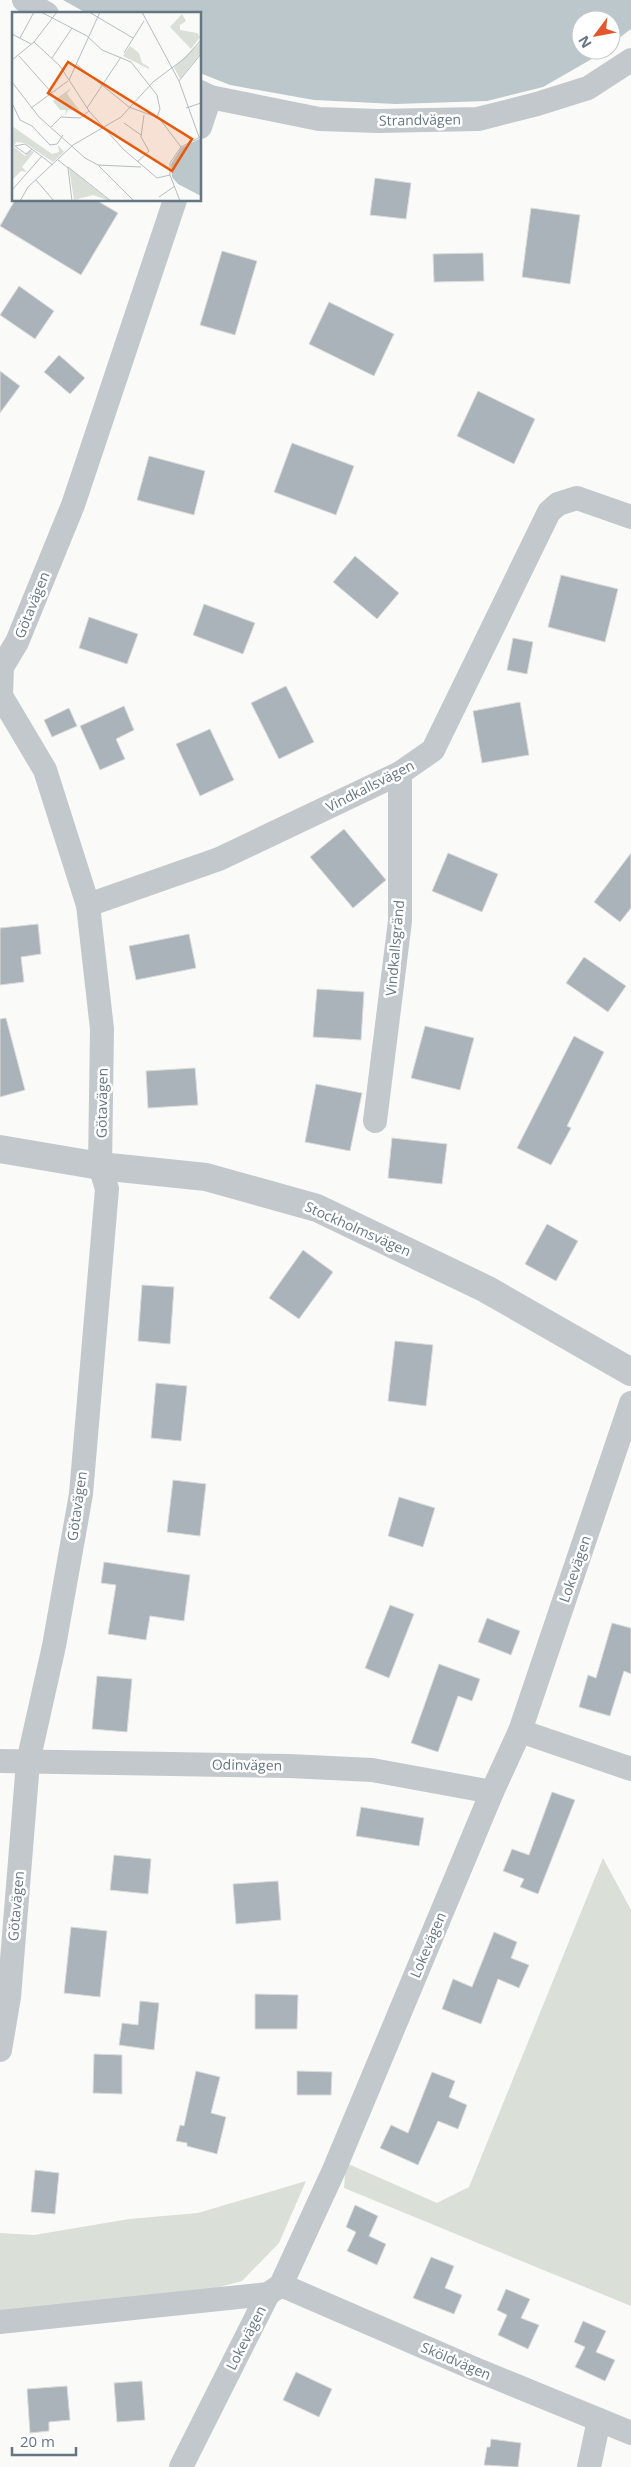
<svg xmlns="http://www.w3.org/2000/svg" width="631" height="2467" viewBox="0 0 631 2467" font-family="'Open Sans',sans-serif">
	<rect width="100%" height="100%" fill="#fafaf8"/>
	<g fill="#dadfd7">
		<polygon points="603,1858 631,1910 631,2306 344,2188 346,2163 437,2203 469,2187"/>
		<polygon points="306,2181 279,2243 242,2281 212,2289 0,2315 0,2233 34,2235 129,2219 198,2213"/>
	</g>
	<polygon fill="#bbc7cb" points="63,0 631,0 631,29 611,44 611,20 581,20 581,50 603,50 590,60 543,87 487,101 396,104 314,100 230,85 200,73 200,14 88,14"/>
	<g fill="#aab3b9" stroke="#dcdcda">
		<polygon points="375,178 411,183 406,219 370,215"/>
		<polygon points="15,200 96,200 118,213 81,275 0,226"/>
		<polygon points="531,208 580,215 570,284 522,277"/>
		<polygon points="222,251 257,261 235,335 200,325"/>
		<polygon points="483,253 484,281 434,282 433,254"/>
		<polygon points="19,286 54,311 35,339 0,315"/>
		<polygon points="329,302 394,334 374,376 309,344"/>
		<polygon points="59,355 85,378 70,394 44,372"/>
		<polygon points="0,371 20,386 0,413"/>
		<polygon points="478,391 535,419 514,464 457,436"/>
		<polygon points="292,443 354,466 336,515 274,492"/>
		<polygon points="149,456 205,471 194,515 137,500"/>
		<polygon points="355,556 399,593 377,619 333,582"/>
		<polygon points="561,575 618,589 605,642 548,627"/>
		<polygon points="204,604 255,623 243,654 193,635"/>
		<polygon points="89,617 138,634 127,664 79,648"/>
		<polygon points="513,638 533,642 527,674 507,670"/>
		<polygon points="286,686 314,742 279,759 251,703"/>
		<polygon points="520,702 529,755 482,763 473,711"/>
		<polygon points="124,706 134,730 116,739 125,759 100,770 80,726"/>
		<polygon points="69,708 77,726 52,737 44,720"/>
		<polygon points="210,729 234,780 200,796 176,744"/>
		<polygon points="344,829 386,880 353,908 310,857"/>
		<polygon points="448,853 498,874 482,912 432,891"/>
		<polygon points="631,853 631,908 620,922 594,902"/>
		<polygon points="38,924 41,954 21,957 24,982 0,985 0,928"/>
		<polygon points="189,934 196,968 136,980 129,946"/>
		<polygon points="584,957 626,986 608,1012 566,983"/>
		<polygon points="317,989 364,992 361,1040 313,1037"/>
		<polygon points="6,1018 25,1090 0,1097 0,1019"/>
		<polygon points="425,1026 474,1038 460,1090 411,1078"/>
		<polygon points="574,1036 604,1052 567,1126 571,1128 551,1165 517,1148"/>
		<polygon points="195,1068 198,1105 148,1108 146,1071"/>
		<polygon points="316,1084 362,1093 350,1151 305,1142"/>
		<polygon points="392,1138 447,1144 442,1184 388,1178"/>
		<polygon points="547,1224 578,1241 556,1281 525,1264"/>
		<polygon points="303,1250 333,1272 299,1319 269,1298"/>
		<polygon points="142,1285 174,1287 170,1344 138,1341"/>
		<polygon points="395,1341 433,1345 426,1406 388,1401"/>
		<polygon points="156,1383 187,1386 181,1441 151,1438"/>
		<polygon points="173,1480 206,1484 200,1536 167,1532"/>
		<polygon points="399,1497 435,1508 423,1547 388,1536"/>
		<polygon points="104,1562 190,1575 184,1621 150,1616 146,1640 108,1634 116,1585 101,1583"/>
		<polygon points="390,1605 414,1614 389,1678 365,1668"/>
		<polygon points="487,1618 520,1631 511,1655 478,1642"/>
		<polygon points="612,1623 631,1628 631,1674 624,1671 610,1716 579,1707 588,1675 596,1678"/>
		<polygon points="439,1664 480,1679 472,1701 458,1696 438,1752 411,1743"/>
		<polygon points="97,1676 132,1679 127,1732 92,1729"/>
		<polygon points="552,1792 575,1800 538,1894 520,1887 524,1879 503,1871 512,1849 529,1855"/>
		<polygon points="361,1807 424,1818 419,1846 356,1836"/>
		<polygon points="114,1855 151,1859 148,1894 110,1890"/>
		<polygon points="278,1881 281,1920 236,1924 233,1884"/>
		<polygon points="71,1927 107,1931 100,1997 64,1993"/>
		<polygon points="494,1932 517,1942 511,1958 529,1965 519,1988 498,1979 481,2024 442,2009 453,1979 472,1987"/>
		<polygon points="255,1994 298,1995 297,2029 255,2029"/>
		<polygon points="140,2001 159,2003 154,2050 119,2045 122,2023 138,2025"/>
		<polygon points="94,2054 122,2055 122,2094 93,2093"/>
		<polygon points="196,2071 220,2077 211,2113 226,2117 217,2154 187,2146 187,2143 176,2141 180,2125 184,2126"/>
		<polygon points="297,2071 332,2072 331,2095 297,2095"/>
		<polygon points="432,2072 455,2081 449,2097 467,2105 458,2129 438,2121 418,2165 380,2148 391,2125 408,2133"/>
		<polygon points="35,2170 59,2173 55,2214 31,2212"/>
		<polygon points="355,2205 378,2216 369,2236 386,2244 377,2265 347,2251 356,2232 346,2227"/>
		<polygon points="431,2257 454,2266 445,2288 462,2295 454,2314 413,2298"/>
		<polygon points="506,2289 530,2299 521,2318 539,2325 528,2349 498,2335 507,2315 497,2310"/>
		<polygon points="583,2321 606,2331 596,2352 615,2360 605,2381 575,2367 585,2347 574,2342"/>
		<polygon points="296,2372 332,2389 319,2417 283,2400"/>
		<polygon points="142,2381 145,2420 117,2422 114,2383"/>
		<polygon points="67,2386 70,2420 49,2422 49,2431 30,2433 27,2389"/>
		<polygon points="491,2439 521,2443 518,2467 484,2465 487,2447 490,2447"/>
	</g>
	<g fill="none" stroke-linecap="round" stroke-linejoin="round">
		<g stroke="#c3c8cc" stroke-width="24">
			<polyline points="24,0 47,14"/>
			<polyline points="200,92 210,97 319,119 378,121 478,119 537,104 588,88 631,60"/>
			<polyline points="200,127 210,97"/>
			<polyline points="88,905 219,859 400,773 433,750 549,512 558,504 577,498 631,517"/>
			<polyline points="375,1121 400,921 400,773"/>
			<polyline points="520,1731 631,1769"/>
			<polyline points="0,1761 289,1766 372,1770 492,1792"/>
			<polyline points="0,2050 9,1997 28,1762 54,1646 81,1494 107,1189 100,1166 102,1029 88,905 45,770 1,696 2,667 17,642 73,505 175,200"/>
			<polyline points="281,2285 475,2369 631,2433"/>
			<polyline points="0,2322 268,2294"/>
			<polyline points="181,2467 268,2294 281,2285 334,2170 492,1792 520,1731 631,1403"/>
			<polyline points="589,2467 599,2420"/>
		</g>
		<polyline stroke="#c3c8cc" stroke-width="28" points="0,1149 100,1166 206,1177 317,1208 486,1289 631,1372"/>
	</g>
	<g text-anchor="middle" stroke-width="5" stroke-linejoin="round" paint-order="stroke">
		<g font-size="14" fill="#657683" stroke="#fff">
			<text transform="translate(420 120) rotate(-1)" y="5">Strandvägen</text>
			<text transform="translate(32 605) rotate(-68)" y="5">Götavägen</text>
			<text transform="translate(370 786) rotate(-27)" y="5">Vindkallsvägen</text>
			<text transform="translate(395 948) rotate(-85)" y="5">Vindkallsgränd</text>
			<text transform="translate(102 1103) rotate(-89)" y="5">Götavägen</text>
			<text transform="translate(358 1229) rotate(24)" y="5">Stockholmsvägen</text>
			<text transform="translate(77 1506) rotate(-82)" y="5">Götavägen</text>
			<text transform="translate(575 1569) rotate(-71)" y="5">Lokevägen</text>
			<text transform="translate(247 1765) rotate(1)" y="5">Odinvägen</text>
			<text transform="translate(16 1906) rotate(-85)" y="5">Götavägen</text>
			<text transform="translate(428 1945) rotate(-67)" y="5">Lokevägen</text>
			<text transform="translate(246 2338) rotate(-63)" y="5">Lokevägen</text>
			<text transform="translate(456 2361) rotate(23)" y="5">Sköldvägen</text>
		</g>
	</g>
	<g transform="translate(12 12)">
		<rect width="189" height="189" fill="#fafaf8"/>
		<path d="M170,2L174,9L168,13V18L185,21L188,25L179,37L158,15ZM189,30V41L168,67L162,55ZM118,34L127,41L130,51L137,55V57L111,44ZM59,76L55,82L68,99L56,98L53,104L54,98H48L41,89ZM0,114L40,142L47,140L46,133L52,140L41,150L13,131L4,130L2,135L13,144L18,138L22,140L10,155L15,160L9,159L0,168ZM57,156L98,189L81,183L62,188Z" fill="#dadfd7"/>
		<path d="M189,126V184L166,172L160,165L159,152L169,136Z" fill="#bbc7cb"/>
		<path fill="none" stroke="#b5bdc2" stroke-width="1" d="M29,0L75,24L90,38L119,50L145,83L148,97L145,105M77,0L121,26M130,0L167,69L187,125M0,22L19,32M8,26L22,0M22,30L48,54L77,99L111,137L145,166L158,163M112,41L132,9M7,44L40,81M40,46L60,16M0,48L22,30L45,0M64,52L117,95L147,106L169,135M57,68L88,0M167,69L189,42M0,70L27,105L73,146L86,153L129,155M0,91L8,108L20,114L38,133L45,132L51,123M19,96L56,69M75,96L109,45M174,96L189,91M112,111L129,123M39,115L49,105L68,106L77,99M3,134L13,132L41,153M3,134L14,142L20,137M46,148L56,156L60,189M125,150L137,139L129,125L132,103M86,153L122,189M56,155L99,189M24,168L42,189M0,178L30,144M147,185L163,174M8,189L16,175L61,133L109,105L141,70L173,46L189,28M168,189L158,163V151L169,135L188,125"/>
		<path fill="#e8590c" fill-opacity="0.15" stroke="#e8590c" stroke-width="2.5" d="M56,50L180,127L160,159L36,81Z"/>
		<rect width="189" height="189" fill="none" stroke="#657683" stroke-width="2.5"/>
	</g>
	<g transform="translate(596 35) rotate(238)"><circle r="24" fill="#ffffff" stroke="#c1c8cd"/>
	<path d="M0-4L9 19L0 12L-9 19Z" fill="#e4572e"/>
	<text y="-8" font-size="14" font-weight="bold" text-anchor="middle" fill="#657683">N</text>
	</g>
	<path d="M12 2447v8h64v-8" fill="none" stroke="#657683" stroke-width="2.5"/>
	<text x="20" y="2447" font-size="15" fill="#657683" stroke="#ffffff" stroke-width="4" paint-order="stroke">20 m</text>
</svg>
